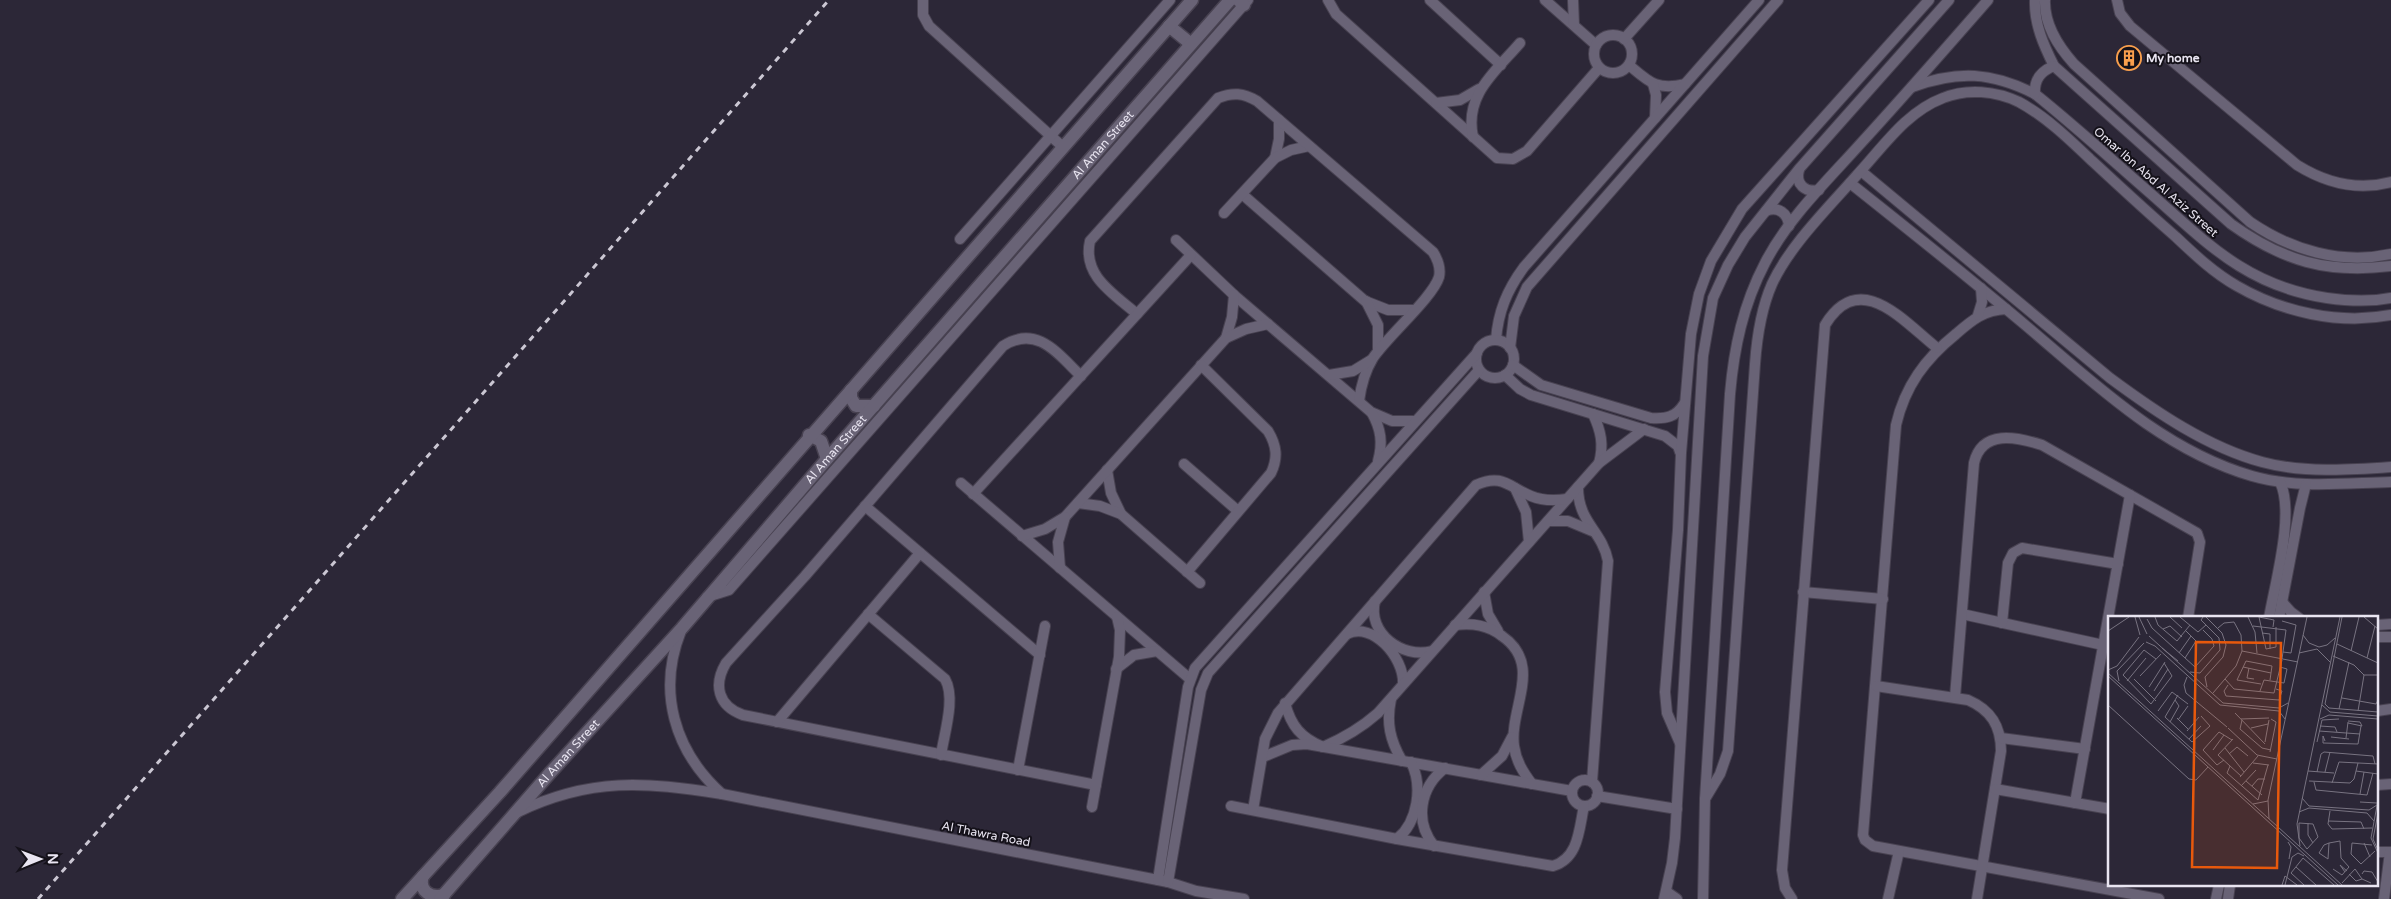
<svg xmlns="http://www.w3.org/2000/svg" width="2391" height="899" viewBox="0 0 2391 899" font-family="'Varela Round',sans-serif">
	<rect width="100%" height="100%" fill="#2c2737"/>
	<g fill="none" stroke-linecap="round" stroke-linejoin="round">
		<defs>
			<g id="minor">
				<polyline points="923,0 923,15 929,26 1063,147"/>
				<polyline points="1328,0 1336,14 1497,158 1513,159 1527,151 1599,68"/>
				<polyline points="1430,0 1501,65"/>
				<polyline points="1545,0 1596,45"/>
				<polyline points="1573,0 1574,25"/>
				<path d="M2035,0C2034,24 2044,46 2054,66L2231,224C2283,261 2327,274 2391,266"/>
				<path d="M2045,0C2044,25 2058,46 2074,64L2250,222C2291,250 2341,265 2391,254"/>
				<path d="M2117,0L2120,13L2130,26L2297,165C2326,183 2358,191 2391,182"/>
				<circle cx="1613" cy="54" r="19"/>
				<polyline points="1624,39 1659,0"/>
				<path d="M1629,65C1649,82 1657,91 1685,84"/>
				<polyline points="1653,84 1656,95 1655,118"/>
				<path d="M1912,87C1958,70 1992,72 2035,94C2075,126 2112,160 2150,193C2208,244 2247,286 2327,298C2348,301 2370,302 2391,298"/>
				<path d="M2035,94C2034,79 2041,71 2054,66"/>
				<polyline points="1436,103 1460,100 1479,89"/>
				<path d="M1473,137C1464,95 1495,72 1520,43"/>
				<polyline points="1275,158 1279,139 1279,120"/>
				<path d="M1799,170C1795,184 1805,193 1819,190"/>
				<path d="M1861,171L2110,378C2156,412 2207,447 2262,462C2302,473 2350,470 2391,467"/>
				<path d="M1850,183C1908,229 1967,276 2024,324C2093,382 2162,450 2252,476C2297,489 2345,483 2391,482"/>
				<polyline points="1242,194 1365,301 1388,310 1413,310"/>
				<path d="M1766,211C1778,206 1788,213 1789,226"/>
				<polyline points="1224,213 1275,158 1291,150 1309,146"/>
				<polyline points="960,239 1170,0"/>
				<polyline points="1176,240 1234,295 1371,412 1392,421 1415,421"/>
				<polyline points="1366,301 1378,325 1378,351"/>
				<path d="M2006,309C1984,310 1972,320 1956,334C1925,359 1905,386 1896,425L1863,835L1865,840L1873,846L2159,899"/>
				<path d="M1137,314C1114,294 1082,276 1090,241L1218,98C1233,92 1243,93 1257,101L1433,252C1438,260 1441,268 1439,277C1433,297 1387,337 1373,358C1365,371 1361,386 1359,401"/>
				<polyline points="1978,315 1982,302 1981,288"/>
				<polyline points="1226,338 1232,317 1234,295"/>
				<path d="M1496,340C1498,312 1507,290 1524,267L1759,0"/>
				<circle cx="1495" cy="359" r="19"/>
				<polyline points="1510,348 1514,316 1527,287 1778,0"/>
				<path d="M1513,365L1541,385L1651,418C1666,419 1676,417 1684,404"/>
				<polyline points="1329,375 1353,371 1371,360"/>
				<polyline points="1505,375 1520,389 1531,395 1665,436 1678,446 1680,452"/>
				<path d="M1081,376C1058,354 1037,324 1003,346L805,576L726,663C713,685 718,706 743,715L1096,785"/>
				<path d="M1372,413C1381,429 1383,443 1378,461"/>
				<path d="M1593,414C1601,431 1604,445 1599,463"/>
				<polyline points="1184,464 1238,511"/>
				<polyline points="1107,470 1111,493 1121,514"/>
				<polyline points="961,483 1190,679"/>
				<path d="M1578,487C1578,523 1602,530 1608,561L1592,782"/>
				<polyline points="1515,488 1526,512 1529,542"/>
				<polyline points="973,494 1191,255"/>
				<polyline points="1078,503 1100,506 1121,514 1200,583"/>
				<polyline points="865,506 1040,655"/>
				<polyline points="1548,521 1568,521 1592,531"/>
				<polyline points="1022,536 1045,529 1065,517 1226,338 1246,329 1268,324"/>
				<polyline points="1060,568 1058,542 1065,517"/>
				<path d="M1187,572L1271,473C1278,458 1277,446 1268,431L1201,365"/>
				<polyline points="1484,592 1488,614 1498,631"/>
				<polyline points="1803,592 1883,599"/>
				<polyline points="707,597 729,590 1248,0"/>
				<path d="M1375,601C1367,633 1402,659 1432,651"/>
				<polyline points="2282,602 2291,612 2299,618"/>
				<path d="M868,614L945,679C956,698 944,734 941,755"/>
				<polyline points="1962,614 2103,645"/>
				<path d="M2269,618C2275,583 2295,513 2280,482"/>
				<polyline points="2279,618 2300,508 2306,484"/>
				<polyline points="2002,623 2008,563 2013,553 2022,548 2118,564"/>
				<path d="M1455,625C1473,623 1488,625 1502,636C1544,665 1509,708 1514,746C1516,761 1523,772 1532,784"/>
				<polyline points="2377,625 2391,624"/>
				<path d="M681,631C657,691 674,751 722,794"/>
				<path d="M1347,634C1373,621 1404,658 1403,683"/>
				<polyline points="2377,637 2391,637"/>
				<polyline points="1116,669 1134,655 1157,651"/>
				<path d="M1876,686L1968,700C1991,710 2001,726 2001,751L1977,899"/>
				<path d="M1955,697L1974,463C1982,429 2017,437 2042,445L2197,533L2200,542L2188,618"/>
				<path d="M1391,699C1386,723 1390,740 1402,761"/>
				<path d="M1285,703C1291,726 1301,738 1323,747C1344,738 1361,728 1378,713L1599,463L1644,429"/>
				<polyline points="2377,711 2391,709"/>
				<polyline points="777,722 920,553"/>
				<polyline points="2001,738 2085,749"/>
				<polyline points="1680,743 1667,713 1665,692 1678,530 1681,453 1691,334 1699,294 1711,261 1742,209 1929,0"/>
				<polyline points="1263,757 1292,745 1307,744 1572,791"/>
				<polyline points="1018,770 1045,626"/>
				<polyline points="1481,775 1502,756 1512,737"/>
				<circle cx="1585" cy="793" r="13"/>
				<polyline points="2377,785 2391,784"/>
				<polyline points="1995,789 2110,809"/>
				<polyline points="1597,796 1677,809"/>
				<path d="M1705,799L1720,774L1728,751L1755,364C1757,336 1761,309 1772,284C1790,245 1829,207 1857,175C1883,147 1906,112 1943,98C1967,88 1996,91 2019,102C2045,116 2068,138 2090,159C2118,185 2147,212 2176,237C2195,255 2214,273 2237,286C2282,312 2339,325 2391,315"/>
				<polyline points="2075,803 2130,495"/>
				<path d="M1231,806L1397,839L1553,866C1579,858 1579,829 1584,806"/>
				<polyline points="1092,807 1119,657 1120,630 1117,617"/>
				<path d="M1253,810L1265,739L1278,713L1476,485C1502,473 1509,487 1531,496C1543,501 1554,501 1567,499"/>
				<path d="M518,812C591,777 645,782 722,794L1168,882L1196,891L1244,899"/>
				<path d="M1397,839C1418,822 1423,786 1411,762"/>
				<path d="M1434,846C1414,821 1420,787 1445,768"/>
				<polyline points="2377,852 2391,852"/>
				<polyline points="1158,880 1188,687 1195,668 1477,353"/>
				<polyline points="1168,882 1201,690 1208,673 1479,370"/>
				<polyline points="1667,892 1677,899"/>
				<polyline points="1664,899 1672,863 1675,838 1703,356 1713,298 1728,265 1745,237 1799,169 1949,0"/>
				<path d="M1703,899L1705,799L1730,394C1734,348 1743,305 1765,263C1788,218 1828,180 1862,142C1905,95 1946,48 1988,0"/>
				<path d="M1792,899L1785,888L1782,870L1825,325C1860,268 1903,321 1937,348"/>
				<polyline points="1888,899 1899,851"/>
				<polyline points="2216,899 2219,885"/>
				<polyline points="2228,899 2230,885"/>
				<polyline points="2384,899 2390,852"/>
			</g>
			<g id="tertiary">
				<polyline points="1238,0 1244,5"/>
				<polyline points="1169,26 1191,44"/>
				<polyline points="851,390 851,398 856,406 874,406"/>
				<polyline points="809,435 821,441 827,459"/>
				<path d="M423,876C418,890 430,899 444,895"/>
				<polyline points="402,899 500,792 1192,0"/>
				<path id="s1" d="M440,899L550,773L682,628L827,459L1230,0"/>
			</g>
		</defs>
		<use href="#minor" stroke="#484251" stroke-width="12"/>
		<use href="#tertiary" stroke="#484251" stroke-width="15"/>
		<use href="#minor" stroke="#696376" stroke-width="10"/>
		<use href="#tertiary" stroke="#696376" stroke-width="12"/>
		<polyline stroke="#cbc7d3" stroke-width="3" stroke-dasharray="6 6" stroke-linecap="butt" points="38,899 829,0"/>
	</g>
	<defs>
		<symbol id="building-ring" viewBox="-11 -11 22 22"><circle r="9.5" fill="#141119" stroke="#f99f4d" stroke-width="1.5"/><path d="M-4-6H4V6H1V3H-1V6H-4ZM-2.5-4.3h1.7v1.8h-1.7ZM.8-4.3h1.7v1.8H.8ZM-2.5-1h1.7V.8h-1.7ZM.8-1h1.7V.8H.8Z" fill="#f99f4d"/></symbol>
	</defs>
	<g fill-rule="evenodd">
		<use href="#building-ring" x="2115" y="44" width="28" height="28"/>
	</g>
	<g text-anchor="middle" stroke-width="4" stroke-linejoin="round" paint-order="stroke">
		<g font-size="12" font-weight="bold" fill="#e9e5f1" stroke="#141119" text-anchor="start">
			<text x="2146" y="62">My home</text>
		</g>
		<g font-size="12" fill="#e9e5f1" stroke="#141119">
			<text dy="4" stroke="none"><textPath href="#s1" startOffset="1004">Al Aman Street</textPath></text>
			<text transform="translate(2156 182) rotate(41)" y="4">Omar Ibn Abd Al Aziz Street</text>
			<text dy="4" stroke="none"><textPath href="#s1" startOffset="599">Al Aman Street</textPath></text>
			<text dy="4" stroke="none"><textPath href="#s1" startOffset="194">Al Aman Street</textPath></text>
			<text transform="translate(986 834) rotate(11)" y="4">Al Thawra Road</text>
		</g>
	</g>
	<g transform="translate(2108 616)">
		<rect width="270" height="270" fill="#2c2737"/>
		<path fill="none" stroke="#787381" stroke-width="1" d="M27,1L32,19M31,1L39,18M47,1L50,9L69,25L82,9M62,1L74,12M72,1L90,16L98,9M98,1L114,17L118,29L115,41L97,61L99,71M140,1L147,16L149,37M234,1L217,88L221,92L270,96M256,1L270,13M39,3L44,12L87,51L106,30L104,23L95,14M174,5L188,9L183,37L175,36M145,10L178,14L174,43M165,11L166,4L151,1L158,33L168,31V11M55,13L62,10L74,21M0,15L21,1M154,17L162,18V33M195,19L201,27L211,31L219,29L227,22M41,20L115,87L171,92L180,87M38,26L47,30L112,89L171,95L177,103M229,28L270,47M54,32L70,45M134,35L190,46M243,35L251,1M71,37L83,20M191,37L209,33L222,46M225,40L246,49L256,59H270M77,42L88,25L78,15M259,42L267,10M48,43L36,34L15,59L43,88L64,60L56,47M135,51L163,57M141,52L139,62L146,63M0,54L9,50L31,21M82,56L92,57L112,34L111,22L93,4L95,1M0,57L234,269M0,60L230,269M32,60L53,38M79,61L76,69L78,77L119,111M26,63L48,85M117,63L126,73L166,77L174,44M11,65L9,55L36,27M19,65L38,42M153,68L129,64L138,45L164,50L162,64M120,69L116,75L118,80L171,84L174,75L168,73M41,71L57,46M46,75L60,53M152,75L156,64L176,67L179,53L172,51M105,77L128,50L134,35L133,19L126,6L116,7L110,12M70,79L57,101L84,126L102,110L93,100M234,82L268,88L270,84M0,89L81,163L88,164L100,151M214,89L222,96L270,100M231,93L241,46M50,95L64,76L80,88M250,95L256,59M127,97L157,128M69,102L80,113M133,103L161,102M212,103L221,99L270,103M70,104L80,90M134,104L132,113L154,132L163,134M62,106L71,90L67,84M240,107L254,110L252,106L240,105M212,110L227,111L229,116M120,112L149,139L169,143M143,112L160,108M79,115L91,101M211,115L252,118M223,121L241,123M238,122L240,106M81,123L93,110M217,125L215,120V127L250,128M157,126L161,104M209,126L214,104L231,103M250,128L253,110M117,132L136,156M105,134L116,119M162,136L168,106L163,103M121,138L129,131L140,140M110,139L133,160M110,139L125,123M116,144L109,149L95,134L111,116L124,124M145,147L161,149M122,150L119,157L150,184L160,149M200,155L226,157M248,155L270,158M209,156L213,138L216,136L265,140L267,148M217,156L222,136M132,161L150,140M138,165L154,179M201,165L242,167L246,163L250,147M206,166L208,174L259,179L265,157M224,167L231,146L270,148M133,170L148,154M144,170L150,163H157M252,178L256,156M194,182L201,190L261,194L269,189M270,184L263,222L270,237M252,186L269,187M145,188L160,185M222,195L220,208L224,213L264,212M191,196L201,192L259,197L266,205M270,197L265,223L270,234M161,203L160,184L199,1M220,205L253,206L256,213M191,207L205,208L210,221L199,233L191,222ZM200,207V219L205,227M180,226L183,231L181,243M221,227L220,243L211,237L216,229L221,227L232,225L233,242L241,251L234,259L225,253M256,227L262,241M264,229L244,227L243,238L253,248L267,235M192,230L189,208L232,1M188,251L208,269M237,256L232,249L239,255M241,258L248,265L254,263M254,258L256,255L264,256L270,266M234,267L247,253L254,263L263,267M174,269L177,260L189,269M177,269L184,241L190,237L196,240M196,269L183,257L195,242L226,269"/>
		<path fill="#e8590c" fill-opacity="0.15" stroke="#e8590c" stroke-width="2.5" d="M88,26L173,27L169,252L84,251Z"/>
		<rect width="270" height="270" fill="none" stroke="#e9e5f1" stroke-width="2.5"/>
	</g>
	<g transform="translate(40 859) rotate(89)" stroke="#141119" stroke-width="4" paint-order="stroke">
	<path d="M0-4L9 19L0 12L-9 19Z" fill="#e9e5f1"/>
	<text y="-8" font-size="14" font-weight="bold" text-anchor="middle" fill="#e9e5f1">N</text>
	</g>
</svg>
